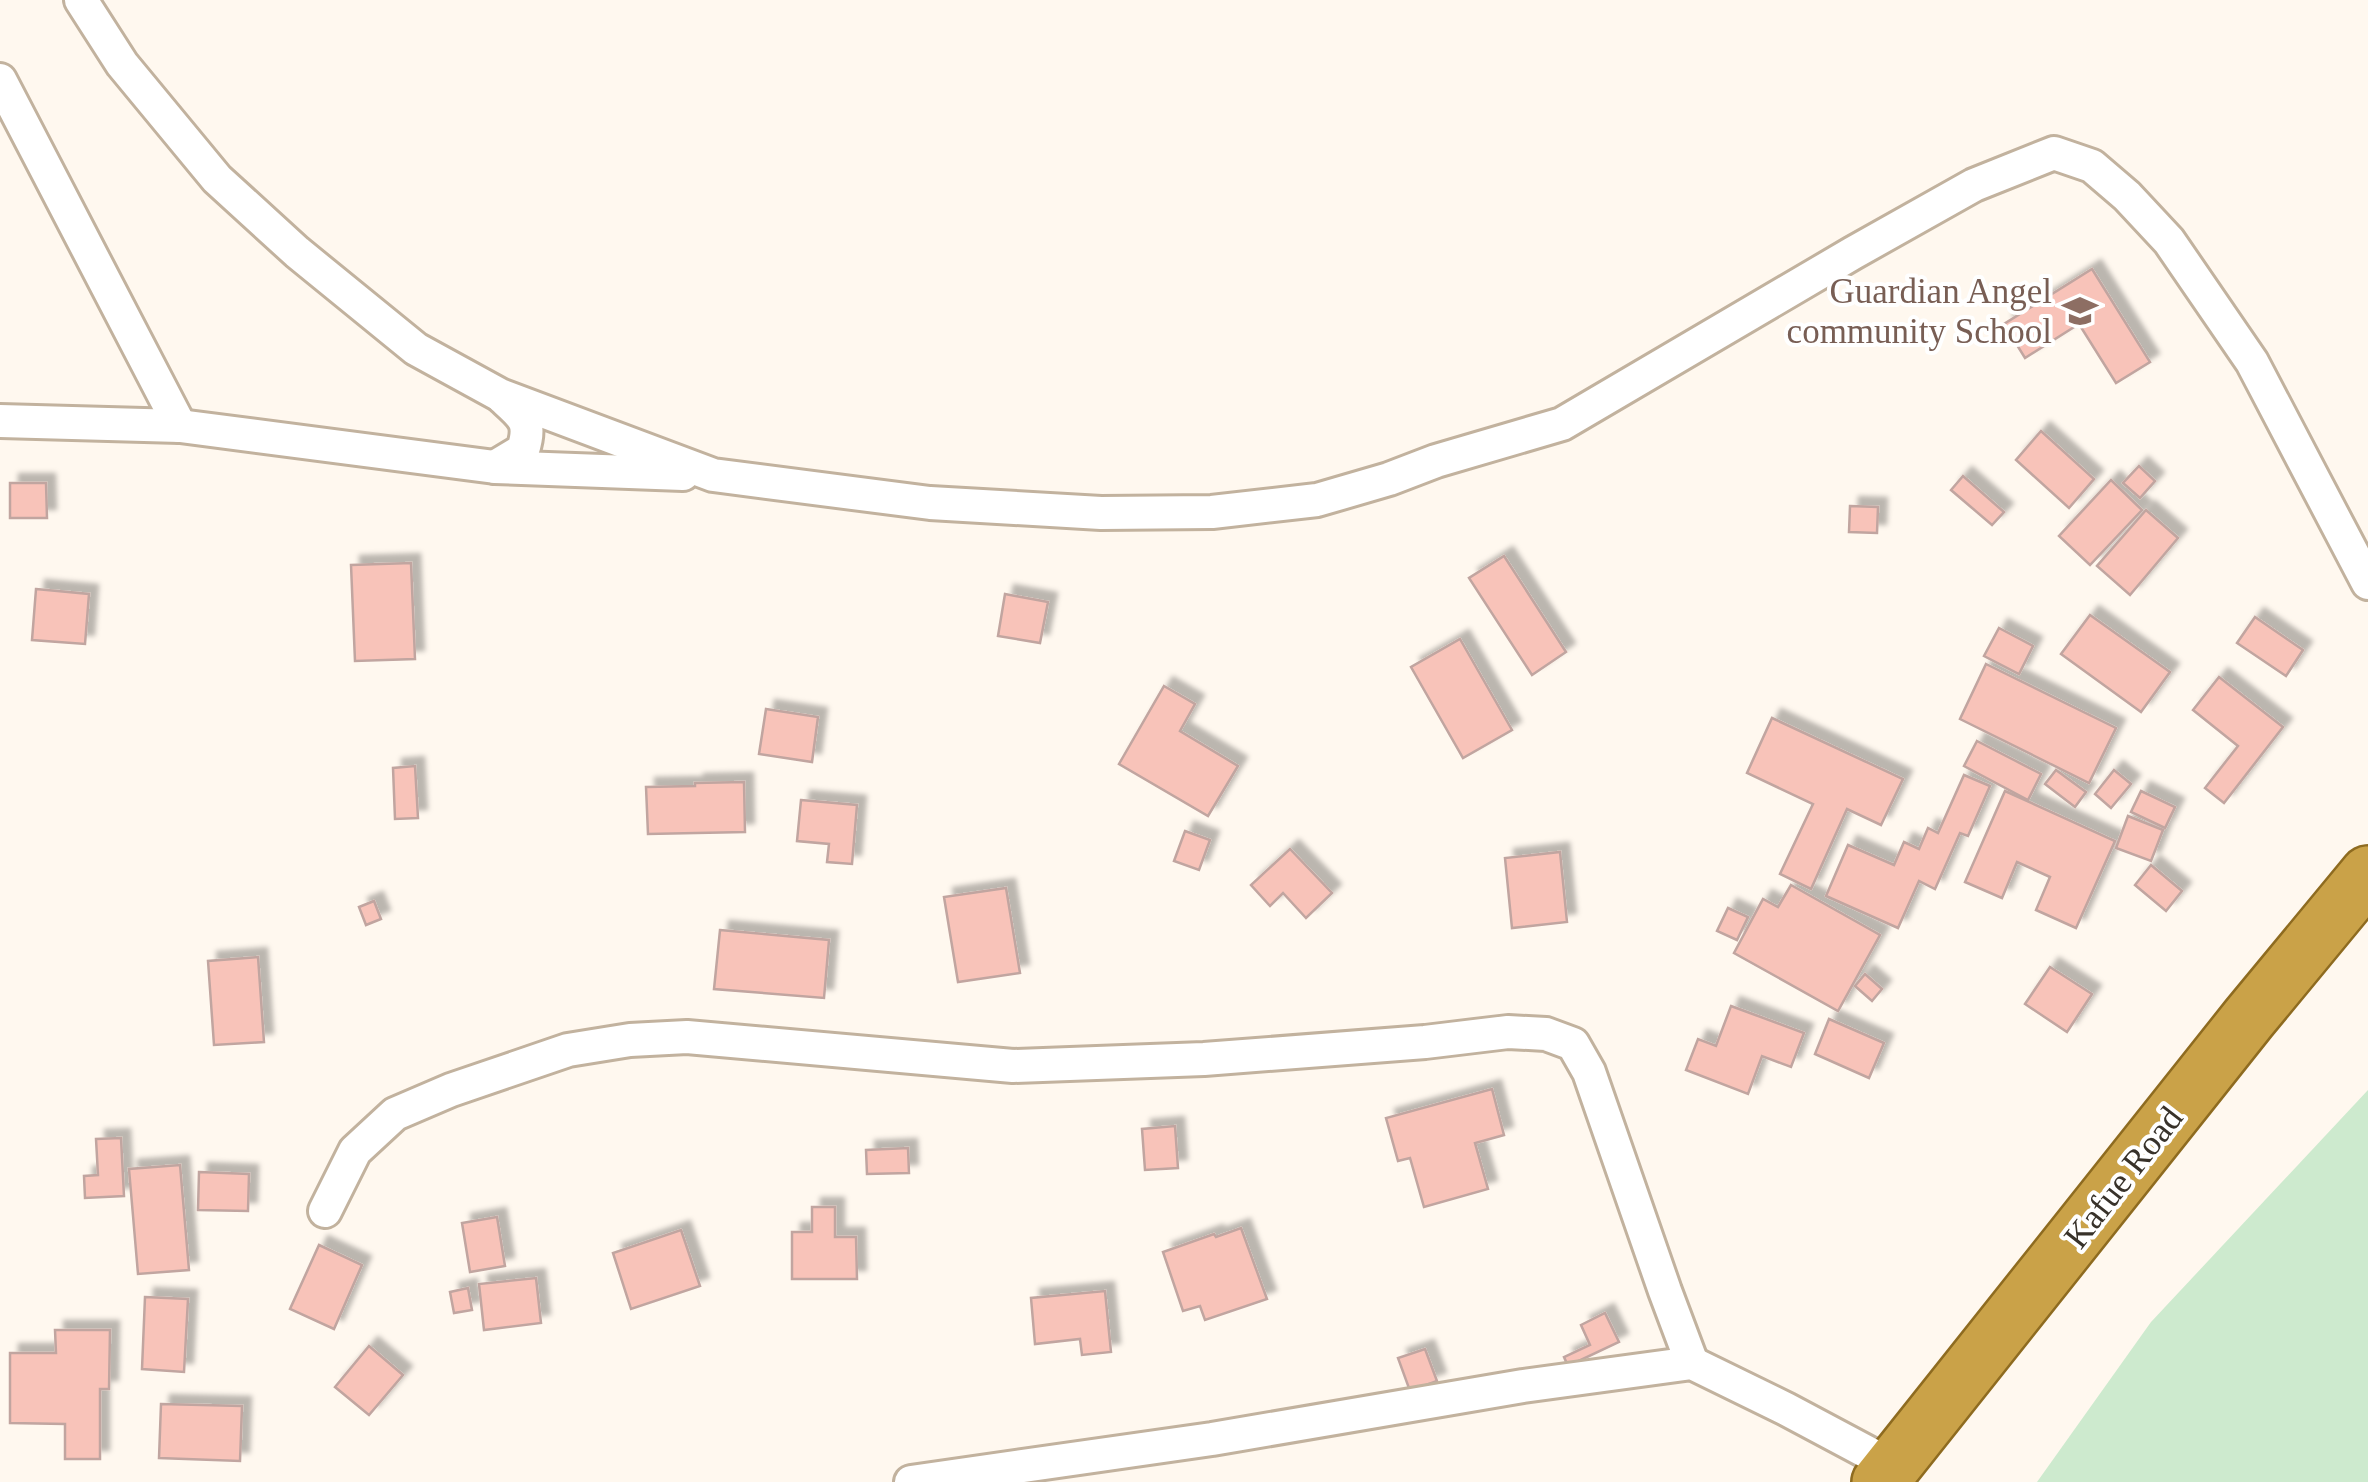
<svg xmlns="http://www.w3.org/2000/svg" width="2368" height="1482" viewBox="0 0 2368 1482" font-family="Georgia,serif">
	<defs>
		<filter id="shadow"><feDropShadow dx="9" dy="-9" stdDeviation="2.5" flood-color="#0004"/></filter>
	</defs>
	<rect width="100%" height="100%" fill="#fff8ef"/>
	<polygon fill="#cdeace" points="2368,1090 2368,1482 2037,1482 2151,1322"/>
	<g fill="#f8c3b9" stroke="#c1a5a0" stroke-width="2.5" filter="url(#shadow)">
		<polygon points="2092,269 2150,362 2116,383 2079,324 2025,358 2004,324"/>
		<polygon points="2041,431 2094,479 2069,508 2016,460"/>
		<polygon points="2139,466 2155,481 2140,498 2123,483"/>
		<polygon points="1963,476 2004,512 1992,525 1951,490"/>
		<polygon points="2111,480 2142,510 2090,565 2059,536"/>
		<polygon points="10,483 46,483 47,518 10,518"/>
		<polygon points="1850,506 1878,507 1877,533 1849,532"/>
		<polygon points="2146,510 2178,538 2130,595 2097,566"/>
		<polygon points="1504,556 1566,652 1532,675 1469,578"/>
		<polygon points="411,563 415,659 355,661 351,565"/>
		<polygon points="36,589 89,594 85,644 32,640"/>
		<polygon points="1005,594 1048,602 1040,643 998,636"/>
		<polygon points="2090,615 2170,672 2141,712 2061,654"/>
		<polygon points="2255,617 2303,650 2286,676 2237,643"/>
		<polygon points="1999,628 2033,646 2019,674 1984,656"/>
		<polygon points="1460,639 1512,730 1463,758 1411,667"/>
		<polygon points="1986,664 2116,728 2089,783 1960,719"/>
		<polygon points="2219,677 2283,727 2224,803 2205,788 2238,746 2193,710"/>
		<polygon points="1164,686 1195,704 1180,731 1238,766 1208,816 1119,764"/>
		<polygon points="766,709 818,717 812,762 759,754"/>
		<polygon points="1772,718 1903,779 1881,825 1847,809 1811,889 1780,874 1813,804 1747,773"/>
		<polygon points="1977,741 2041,774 2028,800 1964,766"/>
		<polygon points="415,766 418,818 395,819 393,768"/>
		<polygon points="2056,770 2086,792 2075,807 2045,784"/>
		<polygon points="2114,770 2131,784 2111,808 2095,794"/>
		<polygon points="1964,775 1990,786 1968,836 1960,833 1935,889 1919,881 1898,928 1826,896 1848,845 1894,865 1904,842 1919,849 1928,828 1938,833"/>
		<polygon points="744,782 745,832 648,834 646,787 695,786 695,783"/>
		<polygon points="2005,791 2115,841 2076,928 2036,910 2050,877 2017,862 2002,898 1965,882"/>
		<polygon points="2141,791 2175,807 2165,828 2131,812"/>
		<polygon points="801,800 857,805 852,864 827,862 829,844 797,841"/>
		<polygon points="2128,816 2163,830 2151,861 2116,848"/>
		<polygon points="1185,831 1210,840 1199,870 1174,861"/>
		<polygon points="1290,849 1332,893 1306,918 1283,893 1270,906 1251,885"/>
		<polygon points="1560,852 1567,922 1512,928 1505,858"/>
		<polygon points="2151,865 2182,891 2166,911 2135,885"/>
		<polygon points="1791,885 1880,935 1838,1011 1734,953 1763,899 1778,907"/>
		<polygon points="1006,888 1020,973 958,982 944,897"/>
		<polygon points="374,901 381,919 366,925 359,907"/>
		<polygon points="1728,908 1748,917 1737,940 1717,931"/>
		<polygon points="720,930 829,940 824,998 714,989"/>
		<polygon points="258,957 264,1042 214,1045 208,961"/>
		<polygon points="2050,967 2092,994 2067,1032 2025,1004"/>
		<polygon points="1865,974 1882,989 1872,1001 1855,986"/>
		<polygon points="1731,1006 1804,1033 1791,1067 1762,1056 1748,1094 1686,1070 1698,1039 1716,1046"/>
		<polygon points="1829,1019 1884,1043 1869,1078 1815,1054"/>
		<polygon points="1492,1089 1504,1135 1475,1143 1488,1189 1424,1207 1410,1158 1398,1161 1386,1118"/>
		<polygon points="1175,1126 1178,1168 1145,1170 1142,1129"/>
		<polygon points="121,1138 124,1196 85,1198 84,1176 98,1175 96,1139"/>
		<polygon points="908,1148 909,1173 867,1174 866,1150"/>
		<polygon points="180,1165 189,1270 138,1274 129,1169"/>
		<polygon points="199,1172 249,1174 248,1211 198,1210"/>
		<polygon points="812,1207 835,1207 835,1237 856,1237 857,1279 792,1279 792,1232 812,1232"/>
		<polygon points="497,1217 505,1266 470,1272 462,1223"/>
		<polygon points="1241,1228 1267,1299 1205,1320 1200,1306 1183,1311 1163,1252 1214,1234 1216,1237"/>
		<polygon points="681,1230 700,1286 631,1309 613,1253"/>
		<polygon points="319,1245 362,1265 334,1329 290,1309"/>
		<polygon points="536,1278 541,1323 484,1330 479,1284"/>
		<polygon points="468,1288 472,1310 454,1313 450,1292"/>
		<polygon points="1105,1291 1111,1352 1082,1355 1080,1339 1035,1344 1031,1298"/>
		<polygon points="145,1297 188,1299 184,1372 142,1369"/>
		<polygon points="1605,1313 1619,1342 1568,1366 1564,1357 1590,1345 1581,1325"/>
		<polygon points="55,1330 110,1330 109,1389 100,1389 100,1459 65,1459 65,1424 10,1423 10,1353 56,1353"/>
		<polygon points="369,1346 403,1375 369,1415 335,1387"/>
		<polygon points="1425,1349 1437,1381 1410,1391 1398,1358"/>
		<polygon points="161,1404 242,1406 240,1461 159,1458"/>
	</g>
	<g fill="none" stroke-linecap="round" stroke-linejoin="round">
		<defs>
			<g id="minor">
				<polyline points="81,0 122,64 217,179 297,252 416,349 500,395 713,475 930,503 1101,513 1212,512 1317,500 1389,479 1436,461 1562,424 1853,253 1974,185 2054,153 2092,166 2127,196 2169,241 2252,362 2368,583"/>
				<polyline points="0,80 180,426"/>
				<polyline points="0,421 180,426 495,467 683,474"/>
				<path d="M495,467L523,450C532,422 524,417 503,398"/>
				<polyline points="325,1211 355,1151 395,1114 451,1090 568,1050 630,1040 687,1037 1013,1066 1204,1059 1425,1042 1508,1032 1546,1034 1573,1044 1589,1072 1665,1291 1692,1363"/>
				<polyline points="911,1482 1212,1439 1523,1386 1692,1363 1786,1409 1893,1466"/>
			</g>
			<polyline id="trunk" points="1880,1482 2249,1018 2368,874"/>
		</defs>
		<use href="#minor" stroke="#c2b29e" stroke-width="38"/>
		<use href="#trunk" stroke="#8e6b20" stroke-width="60"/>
		<use href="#minor" stroke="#fff" stroke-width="32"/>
		<use href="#trunk" stroke="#caa248" stroke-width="55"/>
	</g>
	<defs>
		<symbol id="school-bare" viewBox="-9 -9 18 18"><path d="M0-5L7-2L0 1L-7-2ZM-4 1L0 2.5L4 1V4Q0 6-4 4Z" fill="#8d6e63" stroke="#fff" stroke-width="2.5" paint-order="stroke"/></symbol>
	</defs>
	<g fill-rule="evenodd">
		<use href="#school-bare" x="2055" y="286" width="50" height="50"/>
	</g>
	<g text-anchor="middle" stroke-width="8" stroke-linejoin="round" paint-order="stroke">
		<g font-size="35" fill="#785e54" stroke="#fff" text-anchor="end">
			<text x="2052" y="303">Guardian Angel<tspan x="2052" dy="40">community School</tspan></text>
		</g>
		<g font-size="35" fill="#38322a" stroke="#fff">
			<text transform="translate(2123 1177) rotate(-52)" y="12">Kafue Road</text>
		</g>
	</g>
</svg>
